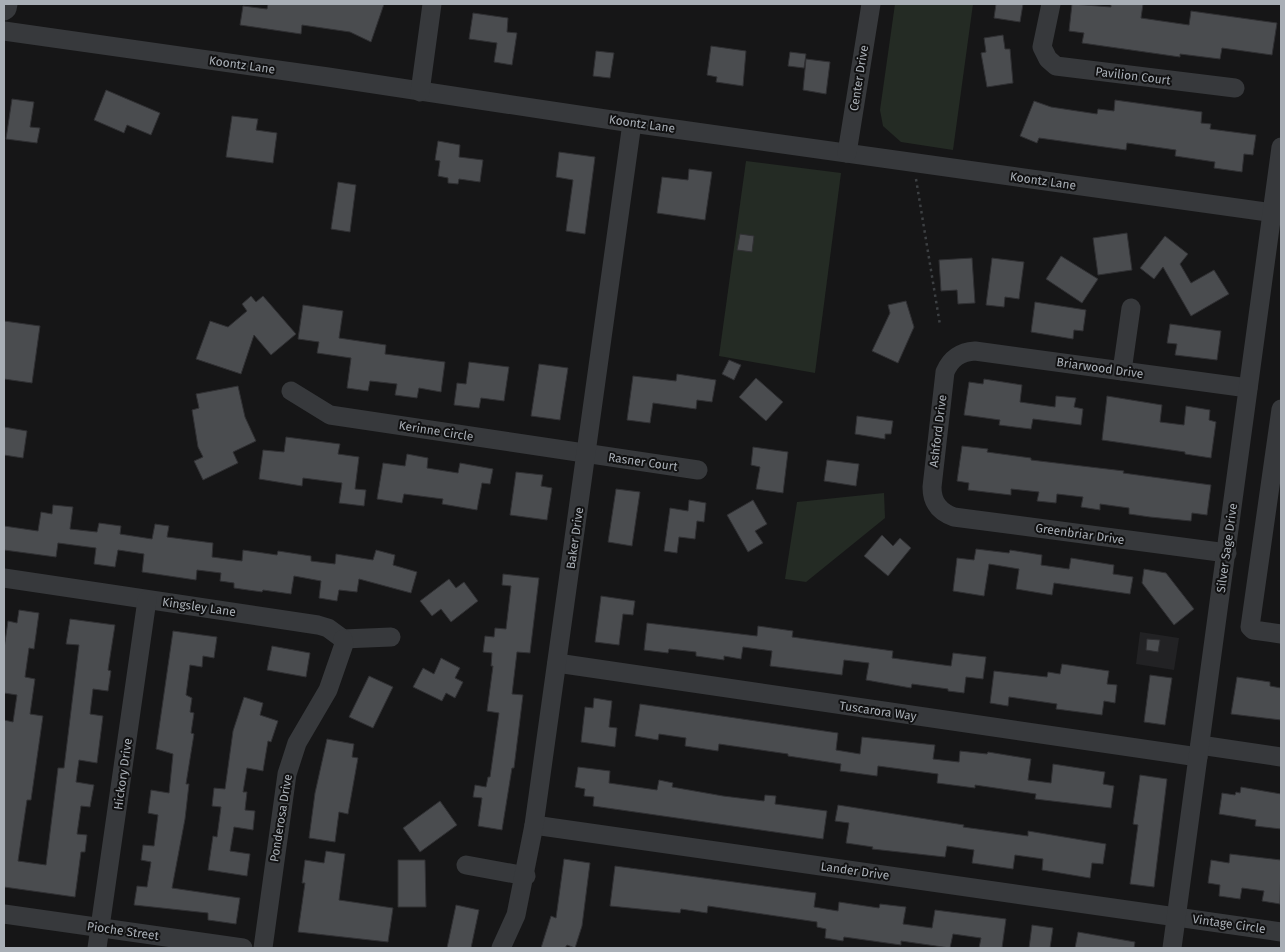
<svg xmlns="http://www.w3.org/2000/svg" width="1285" height="952" viewBox="0 0 1285 952" font-family="'Fira Sans',sans-serif">
	<rect width="100%" height="100%" fill="#161617"/>
	<polygon fill="#222224" points="1140,632 1179,638 1174,670 1136,664"/>
	<g fill="#242b24">
		<polygon points="895,4 973,4 953,150 901,142 883,126 880,110"/>
		<polygon points="746,161 841,173 815,373 719,356"/>
		<polygon points="884,493 885,518 806,582 785,579 797,502"/>
	</g>
	<g fill="#4a4c4f" stroke="#303033">
		<polygon points="268,4 384,4 371,42 350,32 302,25 301,34 240,25 243,6 267,9"/>
		<polygon points="996,4 1023,4 1020,22 994,18"/>
		<polygon points="1072,4 1111,7 1111,4 1143,4 1141,18 1189,25 1191,11 1277,23 1272,55 1222,48 1220,59 1180,54 1180,57 1082,43 1084,33 1069,31"/>
		<polygon points="473,13 508,18 507,32 517,33 512,65 494,62 497,43 469,39"/>
		<polygon points="1003,35 1005,49 1010,49 1013,83 987,87 981,53 986,52 984,38"/>
		<polygon points="711,46 746,51 743,86 716,82 717,77 707,75"/>
		<polygon points="596,51 614,53 610,78 593,76"/>
		<polygon points="790,52 806,54 804,68 788,66"/>
		<polygon points="806,59 830,62 826,94 803,90"/>
		<polygon points="106,90 160,113 151,135 127,125 124,133 94,120"/>
		<polygon points="12,99 34,102 30,127 40,128 37,143 6,139"/>
		<polygon points="1115,100 1202,112 1201,123 1211,124 1210,129 1256,135 1253,155 1244,154 1242,172 1214,168 1215,162 1175,156 1176,150 1127,143 1126,150 1039,138 1037,143 1020,136 1034,101 1051,107 1097,114 1098,109 1114,111"/>
		<polygon points="232,116 258,119 256,130 277,133 273,163 226,157"/>
		<polygon points="438,141 460,145 459,157 483,160 480,182 459,179 458,184 448,183 448,178 438,176 440,161 435,160"/>
		<polygon points="559,152 595,157 585,234 566,231 573,180 556,177"/>
		<polygon points="689,169 712,172 705,220 657,213 662,177 688,180"/>
		<polygon points="338,182 356,185 350,232 331,229"/>
		<polygon points="1127,233 1132,270 1098,275 1093,238"/>
		<polygon points="740,234 754,236 752,252 737,250"/>
		<polygon points="1165,236 1188,254 1180,264 1191,283 1214,270 1229,294 1191,316 1163,267 1154,279 1140,268"/>
		<polygon points="1061,256 1098,279 1082,303 1046,279"/>
		<polygon points="972,258 975,303 958,304 957,290 941,291 939,260"/>
		<polygon points="992,258 1024,262 1019,299 1005,297 1004,307 986,305"/>
		<polygon points="251,296 256,302 263,296 296,334 271,355 254,335 241,374 196,359 210,321 228,327 247,311 242,304"/>
		<polygon points="906,301 914,327 898,363 872,351 890,313 888,305"/>
		<polygon points="1035,302 1086,310 1083,331 1074,330 1073,339 1031,332"/>
		<polygon points="303,305 343,311 339,338 386,345 385,354 445,362 441,392 419,388 417,398 395,395 397,384 370,381 368,391 347,388 351,358 317,353 319,342 298,339"/>
		<polygon points="4,321 40,326 32,383 4,379"/>
		<polygon points="1170,324 1221,331 1217,360 1175,355 1177,344 1167,343"/>
		<polygon points="729,360 741,365 734,380 722,374"/>
		<polygon points="469,362 509,367 504,401 481,398 479,408 454,405 457,383 466,384"/>
		<polygon points="539,364 568,368 560,420 531,416"/>
		<polygon points="677,374 716,380 712,402 697,400 696,409 653,403 650,423 627,420 633,376 676,381"/>
		<polygon points="756,378 783,402 766,421 739,397"/>
		<polygon points="984,379 1022,385 1020,402 1055,407 1056,396 1076,398 1074,407 1083,409 1081,425 1033,419 1031,429 999,425 1000,420 964,415 969,382 983,384"/>
		<polygon points="238,386 245,417 256,441 233,452 238,463 203,480 194,461 203,457 198,447 192,410 199,408 196,394"/>
		<polygon points="1107,396 1162,405 1160,422 1184,425 1186,406 1210,410 1209,420 1216,422 1211,458 1185,454 1185,452 1102,440"/>
		<polygon points="857,416 893,421 891,434 885,434 885,439 855,434"/>
		<polygon points="4,427 27,431 23,458 4,455"/>
		<polygon points="286,437 340,444 338,454 359,457 355,489 366,490 364,506 339,503 342,483 303,478 302,486 259,479 263,450 284,452"/>
		<polygon points="962,446 988,449 987,452 1031,458 1031,460 1124,471 1123,473 1211,485 1207,515 1192,513 1191,521 1150,517 1129,514 1129,508 1100,504 1100,510 1081,507 1083,497 1057,494 1056,503 1037,501 1039,492 1011,489 1011,495 968,490 969,483 957,481"/>
		<polygon points="753,447 788,452 783,493 756,489 760,467 751,465"/>
		<polygon points="407,454 428,458 427,468 458,473 460,463 493,469 490,484 482,483 477,510 442,504 443,499 404,494 402,503 377,499 383,463 405,466"/>
		<polygon points="827,460 859,464 856,486 824,481"/>
		<polygon points="516,472 543,475 541,486 552,488 547,520 510,515"/>
		<polygon points="616,489 640,492 632,546 608,542"/>
		<polygon points="689,500 706,503 704,522 697,521 695,539 679,537 677,553 664,551 670,508 688,511"/>
		<polygon points="753,500 767,524 755,531 763,543 748,552 727,515"/>
		<polygon points="53,505 73,507 70,529 97,532 99,523 121,526 120,534 152,539 155,524 169,526 167,537 213,543 212,557 242,561 243,550 277,555 278,551 311,556 311,561 335,564 336,554 373,560 376,550 395,555 393,565 417,572 411,593 359,579 357,592 339,590 337,601 319,598 321,581 294,576 291,594 263,590 262,592 234,588 234,583 220,581 221,573 197,570 196,580 142,572 144,554 118,550 115,567 94,564 96,548 58,543 56,557 4,550 4,526 38,531 41,512 52,514"/>
		<polygon points="882,535 893,546 900,538 911,548 888,576 864,556"/>
		<polygon points="976,549 1009,553 1010,550 1042,555 1041,565 1069,569 1071,558 1114,565 1113,574 1133,577 1130,594 1054,583 1052,595 1016,589 1019,569 989,564 984,596 953,591 957,558 974,560"/>
		<polygon points="1144,569 1166,573 1194,609 1174,625 1142,583"/>
		<polygon points="503,574 539,578 530,653 517,652 512,694 523,695 514,768 512,768 502,830 478,826 482,798 473,797 475,785 486,787 488,777 490,777 499,713 487,711 493,666 491,666 492,653 483,652 485,636 494,637 495,628 506,629 511,586 502,585"/>
		<polygon points="449,579 456,588 464,582 478,601 451,622 441,609 432,616 420,601"/>
		<polygon points="601,596 635,601 633,615 623,614 619,645 595,642"/>
		<polygon points="19,610 39,613 34,649 29,648 25,677 35,679 30,714 43,716 31,800 27,800 18,861 46,865 58,768 64,768 79,645 66,644 70,619 115,625 108,670 111,671 108,691 93,689 90,714 103,716 97,763 79,760 76,782 94,785 90,807 81,806 77,834 87,835 85,852 81,852 75,897 4,887 4,720 13,722 17,695 4,693 4,649 8,621 17,623"/>
		<polygon points="647,623 757,636 758,626 793,631 792,637 893,651 892,658 951,666 953,653 986,657 983,679 966,677 964,693 948,691 948,689 912,684 911,688 866,680 869,663 844,660 842,675 770,666 772,651 743,647 741,659 724,656 724,660 696,656 696,652 669,649 668,653 644,650"/>
		<polygon points="173,631 217,637 214,658 203,656 202,667 190,665 186,695 192,698 190,712 194,713 191,733 194,734 186,784 189,784 185,819 172,888 240,898 236,924 208,920 208,913 134,905 137,886 147,887 151,862 141,860 143,845 154,846 158,815 148,813 151,790 169,793 173,754 156,749"/>
		<polygon points="1147,639 1160,640 1158,652 1146,650"/>
		<polygon points="272,646 310,653 306,677 267,670"/>
		<polygon points="441,658 460,668 455,678 463,682 455,698 446,693 442,701 413,687 423,668 434,674"/>
		<polygon points="1062,664 1109,671 1107,684 1117,685 1115,703 1104,701 1102,715 1056,709 1057,704 1009,697 1008,706 990,703 994,671 1047,677 1048,672 1060,674"/>
		<polygon points="1150,675 1172,678 1165,725 1144,722"/>
		<polygon points="369,676 393,687 373,728 349,717"/>
		<polygon points="1237,677 1270,682 1270,686 1281,688 1281,720 1231,714"/>
		<polygon points="244,697 263,703 260,715 278,721 271,742 268,741 263,771 247,768 243,792 247,792 245,810 255,811 253,830 234,827 230,851 250,854 247,876 208,870 213,836 217,837 221,807 212,806 214,788 225,789 233,731"/>
		<polygon points="594,698 612,701 609,727 617,728 615,747 581,742 585,707 593,708"/>
		<polygon points="640,704 838,733 836,750 860,754 862,737 935,745 933,759 959,762 960,751 987,754 988,752 1031,759 1028,780 1051,783 1053,764 1105,772 1103,784 1114,786 1111,808 1035,799 1036,794 975,785 975,788 937,783 938,774 878,766 877,776 840,771 841,764 788,756 788,754 719,744 718,751 685,746 686,738 659,734 658,740 635,736"/>
		<polygon points="327,739 354,744 352,757 358,758 348,814 339,812 335,842 309,838 315,793"/>
		<polygon points="578,767 610,771 609,783 657,790 659,780 673,783 672,787 723,796 764,801 765,795 776,796 775,804 827,811 823,839 593,806 594,797 584,796 585,789 575,787"/>
		<polygon points="1140,775 1167,779 1154,887 1130,884 1138,825 1133,824"/>
		<polygon points="1241,787 1281,794 1281,829 1255,826 1256,820 1219,814 1222,793 1235,795 1236,792 1240,793"/>
		<polygon points="440,801 457,825 420,852 403,828"/>
		<polygon points="838,805 964,825 963,827 1028,836 1028,831 1106,844 1103,864 1092,863 1090,878 1042,870 1043,859 1015,855 1013,869 972,863 974,850 947,846 945,857 872,849 873,847 846,843 849,823 835,821"/>
		<polygon points="326,851 345,854 339,900 393,908 388,942 298,932 305,883 302,883 305,860 324,863"/>
		<polygon points="1230,854 1281,860 1280,904 1262,901 1264,891 1242,888 1240,899 1219,896 1220,885 1208,883 1211,860 1229,863"/>
		<polygon points="564,859 590,863 582,926 575,948 567,945 565,948 541,948 551,916 556,918"/>
		<polygon points="398,860 425,860 426,907 398,907"/>
		<polygon points="615,866 816,893 814,907 838,911 839,902 879,908 880,904 906,907 903,924 932,928 935,910 1006,919 1002,948 979,948 981,938 953,934 950,948 901,941 901,945 844,937 843,941 825,938 826,929 817,927 817,922 708,906 707,913 681,909 680,913 610,906"/>
		<polygon points="456,905 479,910 471,948 447,948"/>
		<polygon points="1032,925 1053,928 1050,948 1029,948"/>
		<polygon points="1078,932 1135,942 1134,948 1075,948"/>
	</g>
	<g fill="none" stroke-linecap="round" stroke-linejoin="round">
		<polyline stroke="#3d4043" stroke-width="2.5" stroke-dasharray="2.5 4" stroke-linecap="butt" points="916,179 940,325"/>
		<g stroke="#37393c" stroke-width="19">
			<polyline points="1051,4 1042,47 1048,59 1056,66 1235,88"/>
			<polyline points="4,11 7,9 8,4"/>
			<polyline points="4,31 328,77 632,123 1281,214"/>
			<polyline points="420,92 432,4"/>
			<polyline points="847,153 871,4"/>
			<polyline points="1122,371 1131,308"/>
			<polyline points="291,391 330,415 698,470"/>
			<polyline points="1281,409 1250,627 1253,630 1281,634"/>
			<path d="M1227,553L954,517C940,512 932,503 932,487L945,372C951,358 960,352 975,351L1248,388"/>
			<polyline points="4,578 318,625 328,628 343,639 391,637"/>
			<polyline points="557,663 1198,757"/>
			<polyline points="1200,745 1281,757"/>
			<polyline points="534,825 1281,932"/>
			<polyline points="466,865 526,876"/>
			<polyline points="4,914 243,948"/>
			<polyline points="97,948 147,600"/>
			<polyline points="263,948 287,774 297,743 328,690 344,644 343,639"/>
			<polyline points="501,948 516,915 534,825 632,123"/>
			<polyline points="1172,948 1281,147"/>
		</g>
	</g>
	<g text-anchor="middle" stroke-width="4" stroke-linejoin="round" paint-order="stroke">
		<g font-size="12" fill="#a9afb6" stroke="#111112">
			<text transform="translate(242 65) rotate(8)" y="4">Koontz Lane</text>
			<text transform="translate(1133 76) rotate(7)" y="4">Pavilion Court</text>
			<text transform="translate(859 78) rotate(-81)" y="4">Center Drive</text>
			<text transform="translate(642 124) rotate(8)" y="4">Koontz Lane</text>
			<text transform="translate(1043 181) rotate(8)" y="4">Koontz Lane</text>
			<text transform="translate(1100 368) rotate(8)" y="4">Briarwood Drive</text>
			<text transform="translate(436 431) rotate(9)" y="4">Kerinne Circle</text>
			<text transform="translate(938 431) rotate(-83)" y="4">Ashford Drive</text>
			<text transform="translate(643 462) rotate(8)" y="4">Rasner Court</text>
			<text transform="translate(1080 534) rotate(8)" y="4">Greenbriar Drive</text>
			<text transform="translate(575 538) rotate(-82)" y="4">Baker Drive</text>
			<text transform="translate(1227 548) rotate(-82)" y="4">Silver Sage Drive</text>
			<text transform="translate(199 607) rotate(8)" y="4">Kingsley Lane</text>
			<text transform="translate(878 711) rotate(8)" y="4">Tuscarora Way</text>
			<text transform="translate(123 774) rotate(-82)" y="4">Hickory Drive</text>
			<text transform="translate(281 818) rotate(-81)" y="4">Ponderosa Drive</text>
			<text transform="translate(855 871) rotate(8)" y="4">Lander Drive</text>
			<text transform="translate(1229 924) rotate(8)" y="4">Vintage Circle</text>
			<text transform="translate(123 931) rotate(8)" y="4">Pioche Street</text>
		</g>
	</g>
	<rect width="1285" height="952" fill="none" stroke="#a9afb6" stroke-width="10"/>
</svg>
